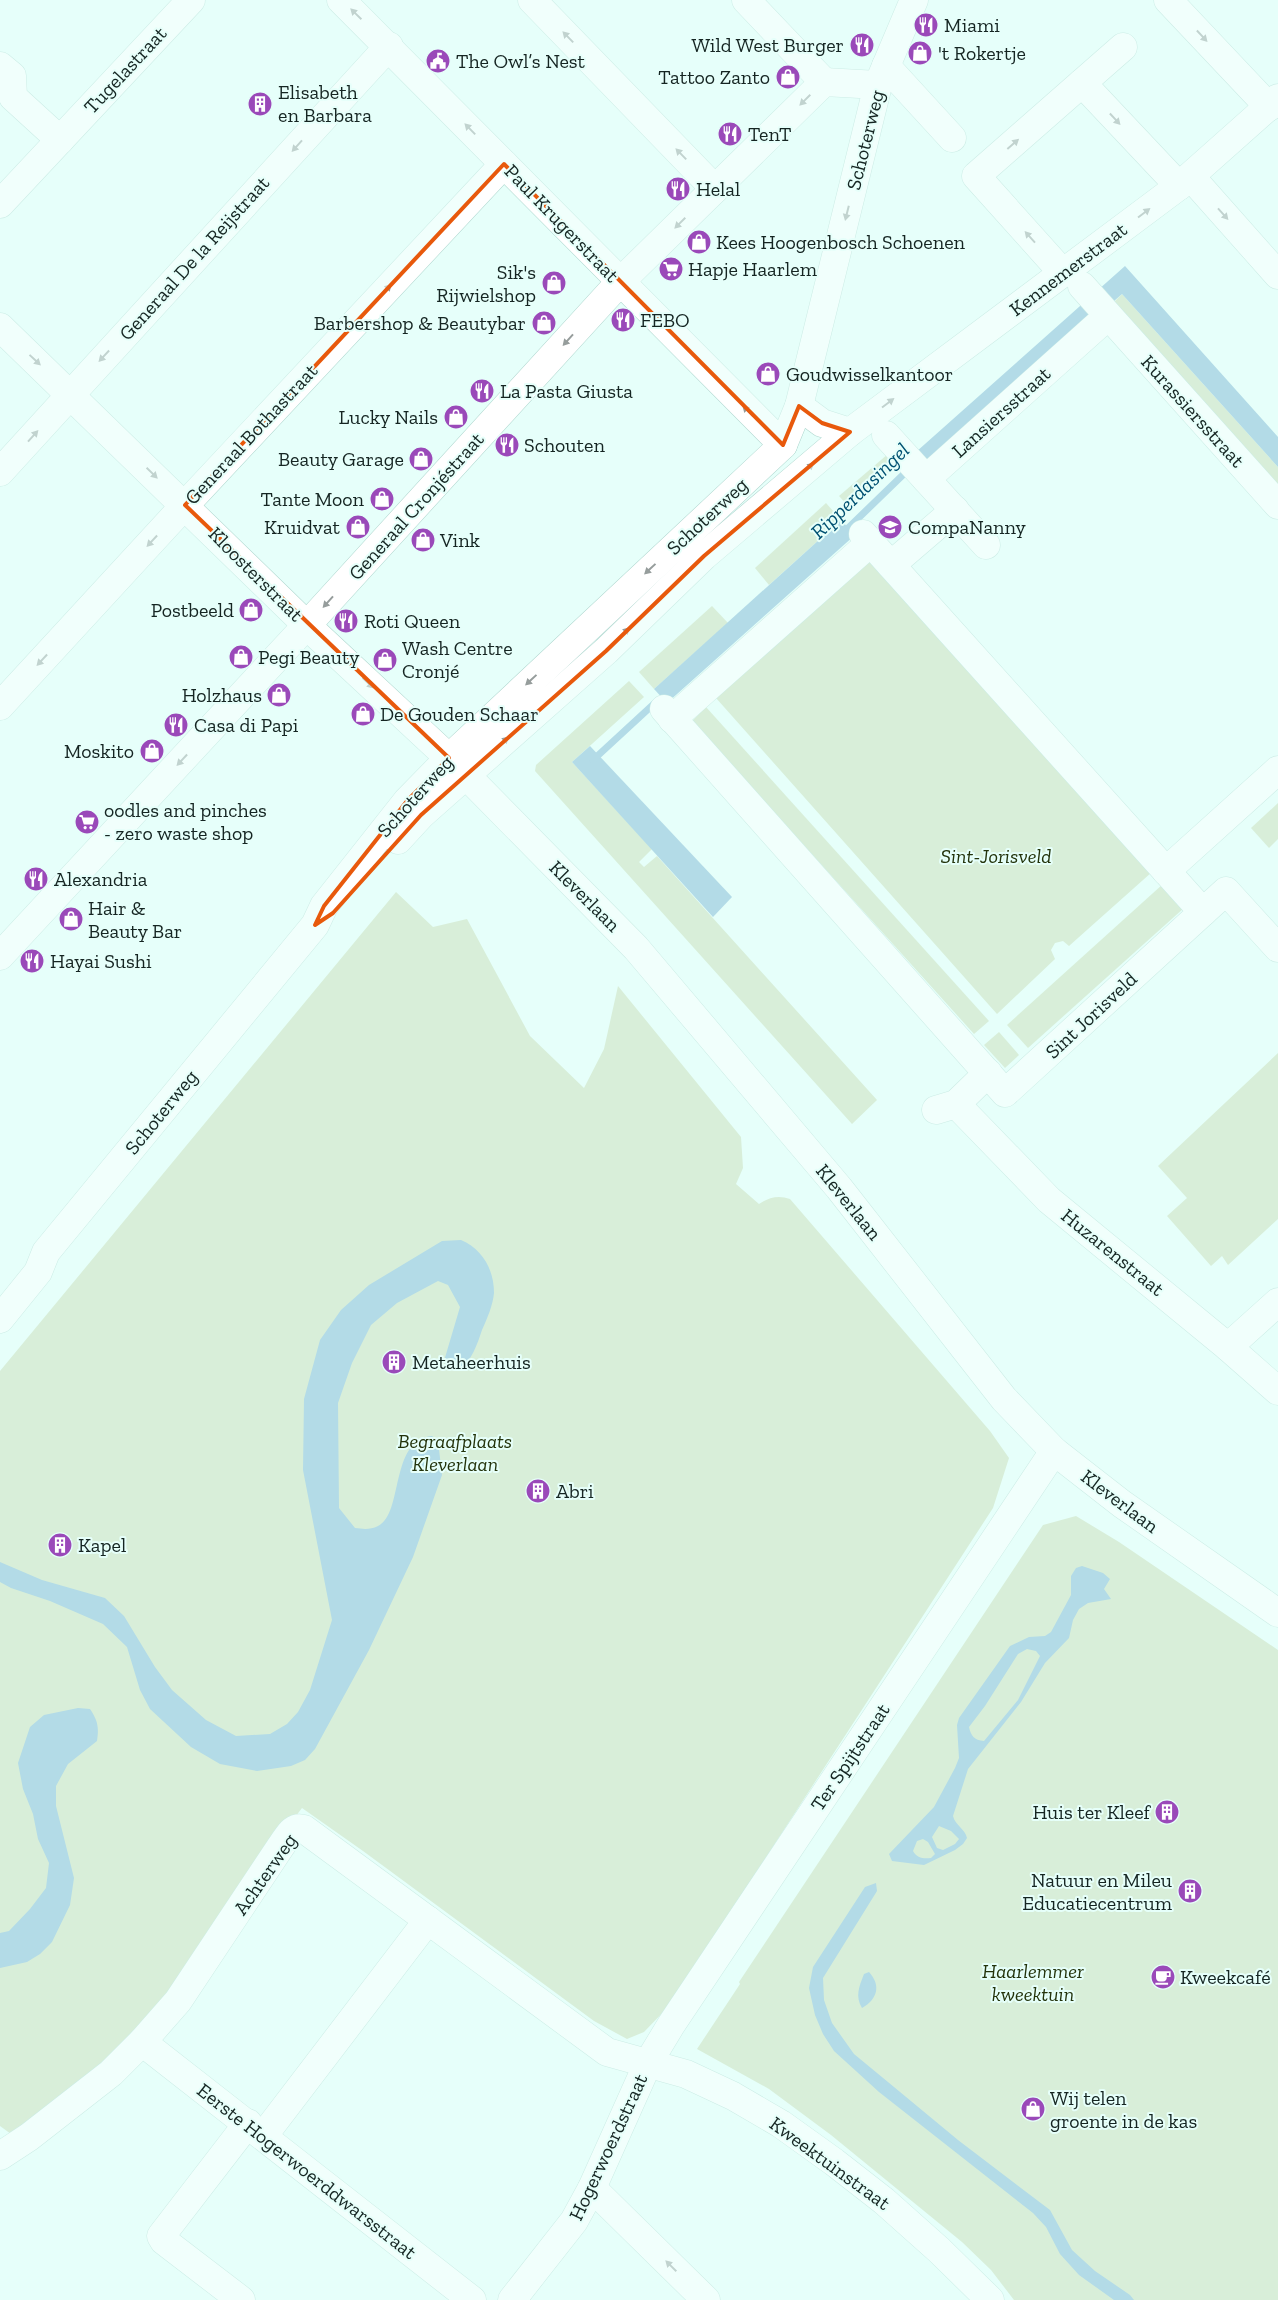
<svg xmlns="http://www.w3.org/2000/svg" width="1278" height="2300" viewBox="0 0 1278 2300" font-family="'Zilla Slab',serif">
	<rect width="100%" height="100%" fill="#e6fffa"/>
	<g fill="#c7dab2">
		<polygon points="1122,294 1278,467 1278,489 1112,304"/>
		<polygon points="888,454 898,465 849,507 839,496"/>
		<polygon points="826,503 841,520 769,585 755,568"/>
		<polygon points="868,559 1152,872 1069,946 1063,941 1055,943 1051,950 1055,959 997,1014 716,698"/>
		<polygon points="712,606 728,623 654,689 639,672"/>
		<polygon points="629,681 644,697 572,762 652,849 639,862 644,867 657,856 877,1100 852,1124 535,771 536,765"/>
		<polygon points="706,707 989,1021 974,1034 692,721"/>
		<polygon points="1278,803 1278,839 1269,848 1251,828"/>
		<polygon points="1163,884 1184,908 1028,1048 1007,1025"/>
		<path d="M396,892L433,927L467,919L530,1036L584,1088L604,1049L618,986L741,1137L743,1168L736,1184L759,1204C769,1197 779,1195 790,1199L990,1431L1009,1458L993,1508L670,2005L644,2032L627,2039L594,2021L363,1851L302,1808L264,1858L173,1999L117,2055L11,2134L0,2126V1371Z"/>
		<polygon points="999,1032 1019,1055 1005,1068 984,1045"/>
		<polygon points="1278,1053 1278,1219 1228,1265 1222,1256 1211,1266 1167,1216 1187,1198 1158,1166"/>
		<polygon points="1076,1516 1119,1542 1278,1650 1278,2300 1014,2300 991,2270 962,2242 831,2135 769,2089 697,2049 740,1984 739,1982 1043,1525"/>
	</g>
	<g fill="#75afd1" fill-rule="evenodd">
		<polygon points="1125,266 1278,437 1278,467 1122,294 927,466 916,452"/>
		<polygon points="841,520 855,535 667,703 654,689"/>
		<polygon points="590,746 732,897 713,917 572,762"/>
		<path d="M461,1240C482,1249 494,1269 494,1293C493,1305 487,1319 482,1330C477,1345 472,1360 459,1370L448,1369L444,1361L460,1307L448,1285L438,1281L397,1303L371,1325L352,1363L338,1403L339,1508L355,1528C363,1529 370,1530 378,1526C404,1514 389,1440 432,1436L438,1441L442,1475L413,1557L369,1650L315,1749L305,1760L291,1766L257,1771L220,1764L191,1747L150,1709L140,1690L127,1647L103,1624L50,1601L11,1588L0,1582V1562L42,1580L105,1598L124,1616L155,1667L172,1690L206,1720L236,1736L270,1734L287,1724L298,1712L310,1690L332,1620L303,1470L304,1399L320,1340L341,1310L369,1285L442,1241Z"/>
		<path d="M1082,1566L1103,1573L1110,1579L1104,1589L1111,1599L1088,1603L1079,1609L1073,1620L1069,1638L1045,1663L1021,1702L968,1769L953,1816C955,1825 965,1829 967,1838L963,1844L955,1850L924,1865L892,1861L889,1854L934,1807L955,1768L959,1758L957,1725L959,1718L1010,1646L1029,1637L1045,1636L1051,1632L1071,1595V1576L1076,1568ZM1027,1649L1036,1651L1040,1656L1018,1700L984,1741C974,1740 971,1736 969,1727L985,1706L1018,1654ZM939,1826L951,1831L959,1839L955,1844L943,1850L937,1848L932,1837ZM923,1839L928,1842L935,1854L931,1858C923,1859 917,1858 913,1851L917,1841Z"/>
		<path d="M78,1708L90,1709C98,1721 99,1727 97,1741L68,1764L56,1786V1806L74,1878L70,1905L52,1942L40,1954L27,1962L0,1968V1933L9,1931L30,1909L46,1888L49,1863L38,1839L33,1814L23,1789L18,1763L30,1727L44,1715Z"/>
		<polygon points="876,1883 877,1891 823,1978 824,2000 832,2023 854,2054 894,2087 958,2140 1050,2210 1072,2250 1095,2271 1130,2295 1134,2300 1114,2300 1079,2275 1060,2254 1046,2227 1033,2213 879,2092 834,2051 823,2034 815,2015 809,1988 813,1967 865,1887"/>
		<path d="M869,1972C881,1985 878,1999 862,2008C855,1996 859,1987 864,1974Z"/>
	</g>
	<g fill="none" stroke-linecap="round" stroke-linejoin="round">
		<g stroke="#75afd1" stroke-width="7">
			<polyline points="843,533 909,469"/>
			<polyline points="593,760 657,701"/>
		</g>
		<defs>
			<g id="minor">
				<polyline points="341,0 783,445"/>
				<polyline points="532,0 715,189"/>
				<polyline points="746,0 824,82"/>
				<polyline points="1168,0 1269,107"/>
				<polyline points="0,66 12,76 13,97 60,140"/>
				<polyline points="886,66 952,138"/>
				<polyline points="1082,83 1179,186"/>
				<polyline points="1191,177 1278,275"/>
				<polyline points="0,204 191,0"/>
				<polyline points="1063,273 976,176 1123,47"/>
				<polyline points="1082,286 1278,505"/>
				<polyline points="0,327 319,637 449,758"/>
				<polyline points="886,435 986,545"/>
				<polyline points="0,472 389,46"/>
				<polyline points="926,479 1108,316"/>
				<polyline points="891,565 955,510"/>
				<polyline points="0,706 185,505 504,164"/>
				<polyline points="664,709 1005,1093 1203,912 863,534"/>
				<polyline points="672,719 870,543"/>
				<polyline points="1166,871 1278,770"/>
				<polyline points="1203,912 1226,891 1278,948"/>
				<polyline points="0,956 307,625 620,282 824,82 878,85"/>
				<polyline points="956,1104 1049,1200 1228,1347 1278,1391"/>
				<polyline points="936,1110 956,1104 988,1073"/>
				<polyline points="1228,1347 1278,1302"/>
				<polyline points="142,2042 472,2300"/>
				<polyline points="264,2135 428,1920"/>
				<path d="M0,2156L29,2137L111,2073L142,2042L178,2001L281,1846C288,1837 292,1825 304,1829L607,2052L686,2074L733,2096L781,2124L834,2162L884,2201L939,2250L990,2300"/>
				<polyline points="592,2188 706,2300"/>
				<polyline points="241,2300 164,2241 161,2236 248,2123"/>
				<polyline points="512,2300 574,2221 592,2188 648,2063 671,2025 1054,1451"/>
			</g>
			<g id="major">
				<polyline points="799,406 822,423 850,432"/>
				<polyline points="454,763 636,948 839,1188 1004,1399 1054,1451 1122,1504 1278,1613"/>
				<polyline points="398,840 421,815 606,651 704,556 850,432 1179,186 1278,98"/>
				<polyline points="0,1319 38,1272 46,1252 315,925 324,906 407,801 449,758 783,445 799,406 878,85 914,0"/>
			</g>
		</defs>
		<use href="#minor" stroke="#aed6ce" stroke-width="29"/>
		<use href="#major" stroke="#aed6ce" stroke-width="29"/>
		<use href="#minor" stroke="#fff" stroke-width="28"/>
		<use href="#major" stroke="#fff" stroke-width="28"/>
	</g>
	<defs><path id="oneway-solid" d="M-6-.8H1V-3.2L6.5 0L1 3.2V.8H-6Z" transform="scale(1.25)"/></defs>
	<g fill="#969d9c">
		<use href="#oneway-solid" transform="translate(356 14) rotate(-136)"/>
		<use href="#oneway-solid" transform="translate(1202 36) rotate(47)"/>
		<use href="#oneway-solid" transform="translate(568 37) rotate(-134)"/>
		<use href="#oneway-solid" transform="translate(805 100) rotate(135)"/>
		<use href="#oneway-solid" transform="translate(1115 119) rotate(47)"/>
		<use href="#oneway-solid" transform="translate(470 129) rotate(-134)"/>
		<use href="#oneway-solid" transform="translate(1013 144) rotate(-41)"/>
		<use href="#oneway-solid" transform="translate(297 146) rotate(132)"/>
		<use href="#oneway-solid" transform="translate(681 154) rotate(-134)"/>
		<use href="#oneway-solid" transform="translate(847 213) rotate(104)"/>
		<use href="#oneway-solid" transform="translate(1144 213) rotate(-37)"/>
		<use href="#oneway-solid" transform="translate(1223 214) rotate(48)"/>
		<use href="#oneway-solid" transform="translate(680 223) rotate(135)"/>
		<use href="#oneway-solid" transform="translate(1030 237) rotate(-132)"/>
		<use href="#oneway-solid" transform="translate(386 290) rotate(-47)"/>
		<use href="#oneway-solid" transform="translate(568 340) rotate(132)"/>
		<use href="#oneway-solid" transform="translate(104 356) rotate(133)"/>
		<use href="#oneway-solid" transform="translate(35 360) rotate(43)"/>
		<use href="#oneway-solid" transform="translate(888 403) rotate(-37)"/>
		<use href="#oneway-solid" transform="translate(748 411) rotate(-135)"/>
		<use href="#oneway-solid" transform="translate(33 436) rotate(-48)"/>
		<use href="#oneway-solid" transform="translate(808 468) rotate(-40)"/>
		<use href="#oneway-solid" transform="translate(152 473) rotate(44)"/>
		<use href="#oneway-solid" transform="translate(152 541) rotate(133)"/>
		<use href="#oneway-solid" transform="translate(650 569) rotate(137)"/>
		<use href="#oneway-solid" transform="translate(328 602) rotate(132)"/>
		<use href="#oneway-solid" transform="translate(624 633) rotate(-44)"/>
		<use href="#oneway-solid" transform="translate(42 660) rotate(133)"/>
		<use href="#oneway-solid" transform="translate(531 680) rotate(137)"/>
		<use href="#oneway-solid" transform="translate(368 683) rotate(43)"/>
		<use href="#oneway-solid" transform="translate(503 742) rotate(-42)"/>
		<use href="#oneway-solid" transform="translate(182 760) rotate(133)"/>
		<use href="#oneway-solid" transform="translate(671 2266) rotate(-135)"/>
	</g>
	<path d="M0 0H1278V2300H0ZM504,164L783,445L799,406L822,423L850,432L704,556L606,651L421,815L333,913L315,925L324,906L407,801L449,758L185,505Z" fill="#e6fffa" fill-opacity=".55" fill-rule="evenodd"/>
	<path fill="none" stroke="#e8590c" stroke-width="4" stroke-linejoin="round" d="M504,164L783,445L799,406L822,423L850,432L704,556L606,651L421,815L333,913L315,925L324,906L407,801L449,758L185,505Z"/>
	<defs>
		<symbol id="restaurant-disc" viewBox="-11 -11 22 22"><circle r="9.5" fill="#9a49b9" stroke="#e6fffa"/><path d="M-5-6h1v4h1v-4h1v4h1v-4h1v5L-1.5 .5V6h-2V.5L-5-1ZM5-6V6H3V1.5H1.5Q1.5-4 5-6Z" fill="#fff"/></symbol>
		<symbol id="shop-disc" viewBox="-11 -11 22 22"><circle r="9.5" fill="#9a49b9" stroke="#e6fffa"/><path d="M-5-2.5h2.3a2.7 3.5 0 0 1 5.4 0H5L5.5 6h-11ZM-1.5-2.5h3a1.5 2.3 0 0 0-3 0Z" fill="#fff"/></symbol>
		<symbol id="civic-disc" viewBox="-11 -11 22 22"><circle r="9.5" fill="#9a49b9" stroke="#e6fffa"/><path d="M-.6-6.5H3V-4.5H.6V-3L4-1V1h2V6H-6V1h2V-1L-.6-3ZM-1.2 2.5V6h2.4V2.5Z" fill="#fff"/></symbol>
		<symbol id="building-disc" viewBox="-11 -11 22 22"><circle r="9.5" fill="#9a49b9" stroke="#e6fffa"/><path d="M-4-6H4V6H1V3H-1V6H-4ZM-2.5-4.3h1.7v1.8h-1.7ZM.8-4.3h1.7v1.8H.8ZM-2.5-1h1.7V.8h-1.7ZM.8-1h1.7V.8H.8Z" fill="#fff"/></symbol>
		<symbol id="supermarket-disc" viewBox="-11 -11 22 22"><circle r="9.5" fill="#9a49b9" stroke="#e6fffa"/><path d="M-6-5.5h2.5l.6 2H6L4.5 2H-2.5L-4.4-4H-6ZM-1.5 3.2a1.3 1.3 0 1 0 .1 0ZM3 3.2a1.3 1.3 0 1 0 .1 0Z" fill="#fff"/></symbol>
		<symbol id="school-disc" viewBox="-11 -11 22 22"><circle r="9.5" fill="#9a49b9" stroke="#e6fffa"/><path d="M0-5L7-2L0 1L-7-2ZM-4 1L0 2.5L4 1V4Q0 6-4 4Z" fill="#fff"/></symbol>
		<symbol id="cafe-disc" viewBox="-11 -11 22 22"><circle r="9.5" fill="#9a49b9" stroke="#e6fffa"/><path d="M-5.5-4.5H6V0H3Q3 3.5 0 3.5H-2.5Q-5.5 3.5-5.5 0ZM3-3.2v2h1.7v-2ZM-6 4.5H4V6H-6Z" fill="#fff"/></symbol>
	</defs>
	<g fill-rule="evenodd">
		<use href="#restaurant-disc" x="912" y="11" width="28" height="28"/>
		<use href="#restaurant-disc" x="848" y="31" width="28" height="28"/>
		<use href="#shop-disc" x="906" y="39" width="28" height="28"/>
		<use href="#civic-disc" x="424" y="47" width="28" height="28"/>
		<use href="#shop-disc" x="774" y="63" width="28" height="28"/>
		<use href="#building-disc" x="246" y="90" width="28" height="28"/>
		<use href="#restaurant-disc" x="716" y="120" width="28" height="28"/>
		<use href="#restaurant-disc" x="664" y="175" width="28" height="28"/>
		<use href="#shop-disc" x="685" y="228" width="28" height="28"/>
		<use href="#supermarket-disc" x="657" y="255" width="28" height="28"/>
		<use href="#shop-disc" x="540" y="269" width="28" height="28"/>
		<use href="#restaurant-disc" x="609" y="306" width="28" height="28"/>
		<use href="#shop-disc" x="530" y="309" width="28" height="28"/>
		<use href="#shop-disc" x="754" y="360" width="28" height="28"/>
		<use href="#restaurant-disc" x="468" y="377" width="28" height="28"/>
		<use href="#shop-disc" x="442" y="403" width="28" height="28"/>
		<use href="#restaurant-disc" x="493" y="431" width="28" height="28"/>
		<use href="#shop-disc" x="407" y="445" width="28" height="28"/>
		<use href="#shop-disc" x="368" y="485" width="28" height="28"/>
		<use href="#shop-disc" x="344" y="513" width="28" height="28"/>
		<use href="#school-disc" x="876" y="513" width="28" height="28"/>
		<use href="#shop-disc" x="409" y="526" width="28" height="28"/>
		<use href="#shop-disc" x="237" y="596" width="28" height="28"/>
		<use href="#restaurant-disc" x="332" y="607" width="28" height="28"/>
		<use href="#shop-disc" x="227" y="643" width="28" height="28"/>
		<use href="#shop-disc" x="371" y="646" width="28" height="28"/>
		<use href="#shop-disc" x="265" y="681" width="28" height="28"/>
		<use href="#shop-disc" x="349" y="700" width="28" height="28"/>
		<use href="#restaurant-disc" x="162" y="711" width="28" height="28"/>
		<use href="#shop-disc" x="138" y="737" width="28" height="28"/>
		<use href="#supermarket-disc" x="73" y="808" width="28" height="28"/>
		<use href="#restaurant-disc" x="22" y="865" width="28" height="28"/>
		<use href="#shop-disc" x="57" y="905" width="28" height="28"/>
		<use href="#restaurant-disc" x="18" y="947" width="28" height="28"/>
		<use href="#building-disc" x="380" y="1348" width="28" height="28"/>
		<use href="#building-disc" x="524" y="1477" width="28" height="28"/>
		<use href="#building-disc" x="46" y="1531" width="28" height="28"/>
		<use href="#building-disc" x="1153" y="1798" width="28" height="28"/>
		<use href="#building-disc" x="1176" y="1877" width="28" height="28"/>
		<use href="#cafe-disc" x="1149" y="1963" width="28" height="28"/>
		<use href="#shop-disc" x="1019" y="2095" width="28" height="28"/>
	</g>
	<g text-anchor="middle" stroke-width="4" stroke-linejoin="round" paint-order="stroke">
		<g font-size="20" fill="#152522" stroke="#e6fffa" text-anchor="start">
			<text x="944" y="32">Miami</text>
			<text x="844" y="52" text-anchor="end">Wild West Burger</text>
			<text x="938" y="60">'t Rokertje</text>
			<text x="456" y="68">The Owl’s Nest</text>
			<text x="770" y="84" text-anchor="end">Tattoo Zanto</text>
			<text x="278" y="99">Elisabeth<tspan x="278" dy="23">en Barbara</tspan></text>
			<text x="748" y="141">TenT</text>
			<text x="696" y="196">Helal</text>
			<text x="716" y="249">Kees Hoogenbosch Schoenen</text>
			<text x="688" y="276">Hapje Haarlem</text>
			<text x="536" y="279" text-anchor="end">Sik's<tspan x="536" dy="23">Rijwielshop</tspan></text>
			<text x="640" y="327">FEBO</text>
			<text x="526" y="330" text-anchor="end">Barbershop &amp; Beautybar</text>
			<text x="786" y="381">Goudwisselkantoor</text>
			<text x="500" y="398">La Pasta Giusta</text>
			<text x="438" y="424" text-anchor="end">Lucky Nails</text>
			<text x="524" y="452">Schouten</text>
			<text x="404" y="466" text-anchor="end">Beauty Garage</text>
			<text x="364" y="506" text-anchor="end">Tante Moon</text>
			<text x="340" y="534" text-anchor="end">Kruidvat</text>
			<text x="908" y="534">CompaNanny</text>
			<text x="440" y="547">Vink</text>
			<text x="234" y="617" text-anchor="end">Postbeeld</text>
			<text x="364" y="628">Roti Queen</text>
			<text x="402" y="655">Wash Centre<tspan x="402" dy="23">Cronjé</tspan></text>
			<text x="258" y="664">Pegi Beauty</text>
			<text x="262" y="702" text-anchor="end">Holzhaus</text>
			<text x="380" y="721">De Gouden Schaar</text>
			<text x="194" y="732">Casa di Papi</text>
			<text x="134" y="758" text-anchor="end">Moskito</text>
			<text x="104" y="817">oodles and pinches<tspan x="104" dy="23">- zero waste shop</tspan></text>
			<text x="54" y="886">Alexandria</text>
			<text x="88" y="915">Hair &amp;<tspan x="88" dy="23">Beauty Bar</tspan></text>
			<text x="50" y="968">Hayai Sushi</text>
			<text x="412" y="1369">Metaheerhuis</text>
			<text x="556" y="1498">Abri</text>
			<text x="78" y="1552">Kapel</text>
			<text x="1150" y="1819" text-anchor="end">Huis ter Kleef</text>
			<text x="1172" y="1887" text-anchor="end">Natuur en Mileu<tspan x="1172" dy="23">Educatiecentrum</tspan></text>
			<text x="1180" y="1984">Kweekcafé</text>
			<text x="1050" y="2105">Wij telen<tspan x="1050" dy="23">groente in de kas</tspan></text>
		</g>
		<g font-size="20" fill="#152522" stroke="#e6fffa">
			<text transform="translate(125 70) rotate(-47)" y="7">Tugelastraat</text>
			<text transform="translate(865 140) rotate(-76)" y="7">Schoterweg</text>
			<text transform="translate(562 223) rotate(46)" y="7">Paul Krugerstraat</text>
			<text transform="translate(194 258) rotate(-48)" y="7">Generaal De la Reijstraat</text>
			<text transform="translate(1068 269) rotate(-37)" y="7">Kennemerstraat</text>
			<text transform="translate(1193 411) rotate(48)" y="7">Kurassiersstraat</text>
			<text transform="translate(1001 412) rotate(-42)" y="7">Lansiersstraat</text>
			<text transform="translate(251 434) rotate(-47)" y="7">Generaal Bothastraat</text>
			<text transform="translate(416 506) rotate(-48)" y="7">Generaal Cronjéstraat</text>
			<text transform="translate(707 516) rotate(-43)" y="7">Schoterweg</text>
			<text transform="translate(256 574) rotate(45)" y="7">Kloosterstraat</text>
			<text transform="translate(415 796) rotate(-48)" y="7">Schoterweg</text>
			<text transform="translate(585 896) rotate(45)" y="7">Kleverlaan</text>
			<text transform="translate(1091 1015) rotate(-43)" y="7">Sint Jorisveld</text>
			<text transform="translate(161 1112) rotate(-51)" y="7">Schoterweg</text>
			<text transform="translate(849 1202) rotate(51)" y="7">Kleverlaan</text>
			<text transform="translate(1113 1252) rotate(39)" y="7">Huzarenstraat</text>
			<text transform="translate(1120 1501) rotate(37)" y="7">Kleverlaan</text>
			<text transform="translate(850 1757) rotate(-56)" y="7">Ter Spijtstraat</text>
			<text transform="translate(265 1874) rotate(-55)" y="7">Achterweg</text>
			<text transform="translate(608 2147) rotate(-65)" y="7">Hogerwoerdstraat</text>
			<text transform="translate(830 2163) rotate(36)" y="7">Kweektuinstraat</text>
			<text transform="translate(307 2171) rotate(38)" y="7">Eerste Hogerwoerddwarsstraat</text>
		</g>
		<g font-size="20" font-style="italic" fill="#23330b" stroke="#e6fffa">
			<text x="996" y="863">Sint-Jorisveld</text>
			<text x="455" y="1448">Begraafplaats<tspan x="455" dy="23">Kleverlaan</tspan></text>
			<text x="1033" y="1978">Haarlemmer<tspan x="1033" dy="23">kweektuin</tspan></text>
		</g>
		<g font-size="21" font-style="italic" fill="#015172" stroke="#e6fffa">
			<text transform="translate(860 491) rotate(-44)" y="7">Ripperdasingel</text>
		</g>
	</g>
</svg>
